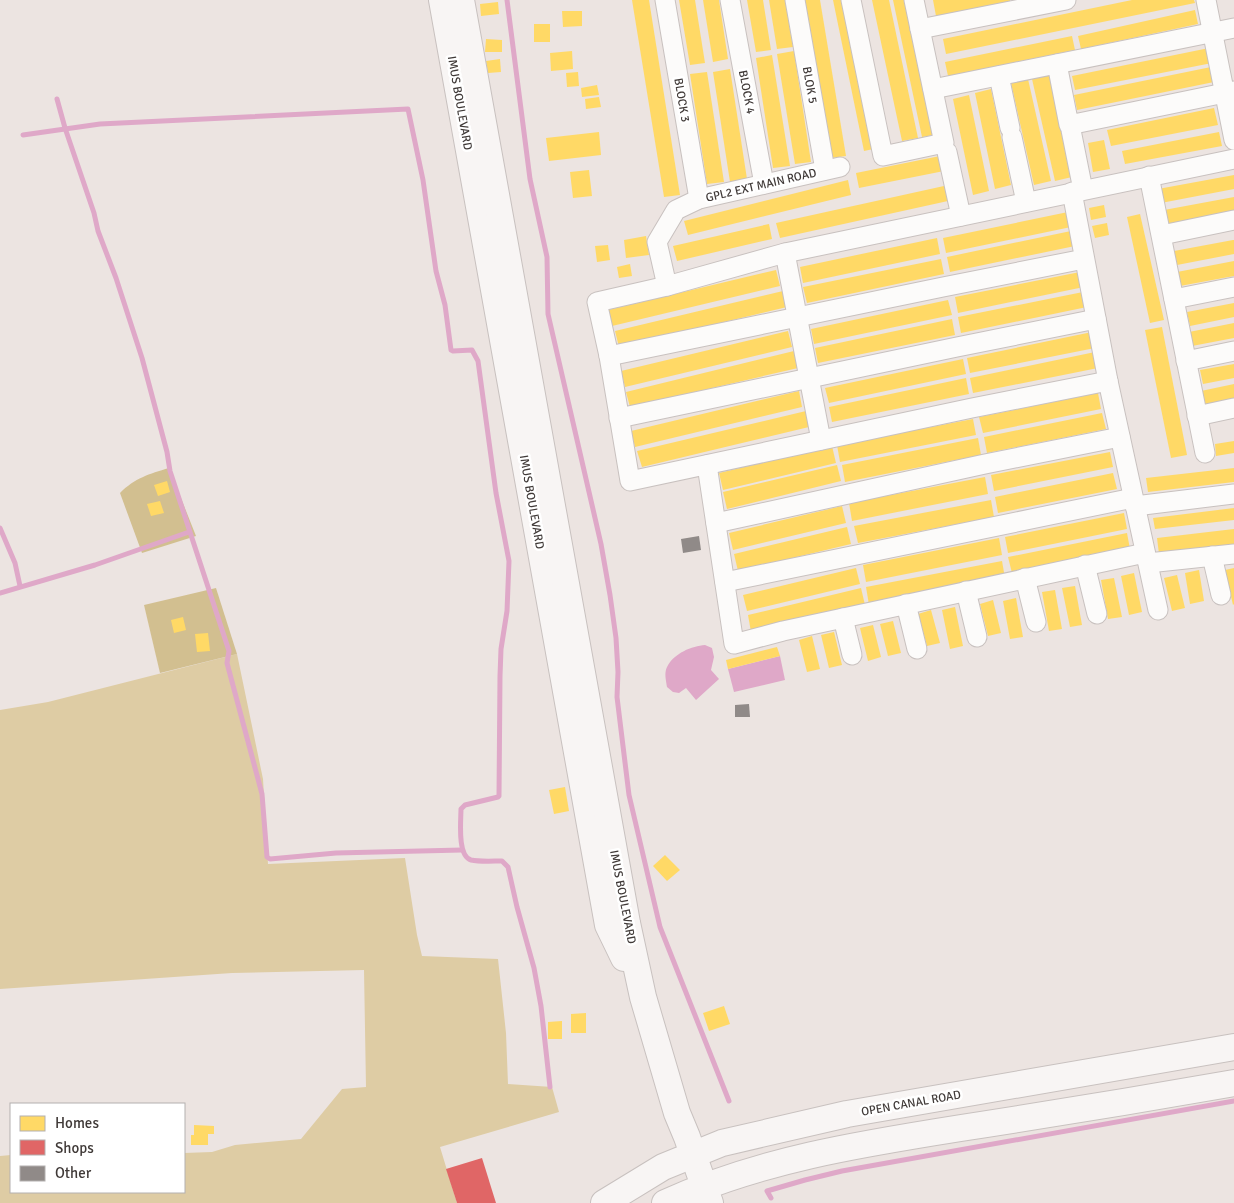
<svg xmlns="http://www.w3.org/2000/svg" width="1234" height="1203" viewBox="0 0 1234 1203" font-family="Signika,sans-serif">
	<rect width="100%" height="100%" fill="#ece4e1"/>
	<polygon fill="#decca4" points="237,654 263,779 268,864 405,858 417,935 422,956 498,959 506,1033 508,1084 552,1087 559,1112 440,1147 457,1203 0,1203 0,1156 11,1155 11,1192 184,1192 184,1153 212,1152 235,1145 301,1139 342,1089 366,1087 364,970 232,973 0,989 0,710 48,702"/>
	<g fill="#d2bf90">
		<path d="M169,468L196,536L142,553L120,493C135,478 149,474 169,468Z"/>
		<polygon points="216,588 237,654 160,673 144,605"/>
	</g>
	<g fill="#dfa8c8">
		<path d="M705,645L712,648L714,657L711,670L719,679L696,700L686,688L679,693L673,692L667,687C666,680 664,673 667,667C674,653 692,646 705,645Z"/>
		<polygon points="780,656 785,680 734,692 728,669"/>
	</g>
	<g fill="#ffd966">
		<polygon points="632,0 649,0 680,195 664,197"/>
		<polygon points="679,0 695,0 705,63 690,65"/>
		<polygon points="703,0 719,0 728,59 713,62"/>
		<polygon points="747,0 763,0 771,50 756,52"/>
		<polygon points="769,0 785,0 793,47 777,49"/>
		<polygon points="805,0 820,0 846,156 831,158"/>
		<polygon points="833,0 848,0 878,148 864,151"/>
		<polygon points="872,0 889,0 918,138 902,141"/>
		<polygon points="893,0 911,0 939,134 922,137"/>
		<polygon points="933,0 1010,0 1010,1 936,16"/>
		<polygon points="1132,0 1194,0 1195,3 946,54 943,39"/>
		<polygon points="498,2 499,14 481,16 480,4"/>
		<polygon points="1195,10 1198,24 1081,49 1078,36"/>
		<polygon points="562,11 582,11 582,26 563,27"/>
		<rect x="534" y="24" width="16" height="18"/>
		<polygon points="1072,36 1075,50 948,76 945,62"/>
		<polygon points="486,39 502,40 502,52 485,52"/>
		<polygon points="1209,48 1212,63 1075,90 1072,76"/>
		<polygon points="572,51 573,69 551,71 550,53"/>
		<polygon points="794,51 811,162 795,164 777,54"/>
		<polygon points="772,55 790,166 773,168 756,58"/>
		<polygon points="500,59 501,72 488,73 486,61"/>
		<polygon points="1211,67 1214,82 1077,110 1074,95"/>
		<polygon points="730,69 747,179 730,182 713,72"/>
		<polygon points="578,72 579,86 567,87 566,73"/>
		<polygon points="707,72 724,182 707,184 690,74"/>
		<polygon points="1049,75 1072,177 1055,181 1032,79"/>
		<polygon points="1028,79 1051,181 1034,185 1011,83"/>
		<polygon points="597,85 599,95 582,97 581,88"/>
		<polygon points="991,89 1011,185 995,189 975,93"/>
		<polygon points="969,95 989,191 973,195 953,99"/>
		<polygon points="599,97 601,107 586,109 585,99"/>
		<polygon points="1214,108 1218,125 1111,146 1107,130"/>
		<polygon points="599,132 601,155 549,161 546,138"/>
		<polygon points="1219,132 1222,146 1125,164 1122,151"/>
		<polygon points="1104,140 1110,169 1093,172 1088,143"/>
		<polygon points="945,155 949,170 859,188 856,173"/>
		<polygon points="589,170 592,196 573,198 570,172"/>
		<polygon points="1234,175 1234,189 1161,203 1158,189"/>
		<polygon points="848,180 851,195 688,235 684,221"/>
		<polygon points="953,184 957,199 780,238 776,223"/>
		<polygon points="1234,197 1234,211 1167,224 1164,210"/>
		<polygon points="1104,205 1106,217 1091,220 1089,208"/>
		<polygon points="1068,212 1071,227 946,253 943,238"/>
		<polygon points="1140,214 1164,320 1150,323 1127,217"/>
		<polygon points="1107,223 1109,235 1095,238 1092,226"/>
		<polygon points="769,224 772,239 677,261 673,246"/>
		<polygon points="1071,231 1075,246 950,272 947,257"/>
		<polygon points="646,236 649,255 626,258 624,240"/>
		<polygon points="937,238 940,254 803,283 800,267"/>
		<polygon points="1233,240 1234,240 1234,254 1177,265 1174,251"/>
		<polygon points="608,245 610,260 597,262 595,246"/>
		<polygon points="941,259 944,274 807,303 803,287"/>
		<polygon points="1234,261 1234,276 1180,286 1177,272"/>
		<polygon points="630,264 632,276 619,278 617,267"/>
		<polygon points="776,270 780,286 612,326 608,310"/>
		<polygon points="1080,272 1084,287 958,313 955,297"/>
		<polygon points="783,291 787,307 619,347 615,331"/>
		<polygon points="1083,292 1087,307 961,333 958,317"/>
		<polygon points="948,300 952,315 814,344 811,329"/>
		<polygon points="1234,303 1234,317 1190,326 1187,312"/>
		<polygon points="952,319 955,335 818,363 815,348"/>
		<polygon points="1234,323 1234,338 1192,346 1189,332"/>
		<polygon points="1162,327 1187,455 1171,458 1145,330"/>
		<polygon points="788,331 792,347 625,387 621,371"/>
		<polygon points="1092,332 1095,348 970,373 967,358"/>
		<polygon points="794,351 798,368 630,407 626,392"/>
		<polygon points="1095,352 1098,368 973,393 970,378"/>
		<polygon points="963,359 966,374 829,403 825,388"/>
		<polygon points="1234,364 1234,378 1203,384 1200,370"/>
		<polygon points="966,378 969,394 832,422 829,407"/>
		<polygon points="1234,384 1234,399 1204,405 1201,391"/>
		<polygon points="799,391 802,407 635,447 631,431"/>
		<polygon points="1098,393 1101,409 983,433 979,417"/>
		<polygon points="806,411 809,427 642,467 637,451"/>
		<polygon points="1102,413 1106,429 987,453 984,437"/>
		<polygon points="973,419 976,435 840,462 837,445"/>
		<polygon points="978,438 981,455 845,482 842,465"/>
		<polygon points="1234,441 1234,453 1216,456 1215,444"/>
		<polygon points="832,446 836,463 723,490 719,473"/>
		<polygon points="1110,452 1113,467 994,491 991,475"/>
		<polygon points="837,465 841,481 727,509 723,492"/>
		<polygon points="1234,468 1234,482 1148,492 1146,478"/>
		<polygon points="1113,473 1117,489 998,513 995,497"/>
		<polygon points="985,477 988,494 852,521 849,503"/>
		<polygon points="167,481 170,492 158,496 154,485"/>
		<polygon points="991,500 994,517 858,543 854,526"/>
		<polygon points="160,501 164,513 151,516 147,504"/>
		<polygon points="842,506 846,523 733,550 729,533"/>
		<polygon points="1234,508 1234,520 1155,529 1153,518"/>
		<polygon points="1124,513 1127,529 1008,553 1005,537"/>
		<polygon points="847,527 851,544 738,571 734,554"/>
		<polygon points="1234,529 1234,545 1159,554 1157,538"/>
		<polygon points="1127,533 1130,549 1012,573 1008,557"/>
		<polygon points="999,538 1002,555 866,582 863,565"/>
		<polygon points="1002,561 1005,578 869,605 866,587"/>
		<polygon points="856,568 860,584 747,611 743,595"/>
		<polygon points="1234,568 1234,604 1233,605 1225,570"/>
		<polygon points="1199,570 1204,601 1190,604 1185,573"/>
		<polygon points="1134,573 1142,612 1129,615 1121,576"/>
		<polygon points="1177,575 1185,608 1172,611 1164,578"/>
		<polygon points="1114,578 1122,617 1108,619 1101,580"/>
		<polygon points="1075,586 1082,625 1070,627 1062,588"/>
		<polygon points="861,588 865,605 751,632 748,615"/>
		<polygon points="1055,590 1062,629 1049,631 1042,592"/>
		<polygon points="1016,598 1023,637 1010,639 1003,601"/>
		<polygon points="993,600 1001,633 988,636 980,604"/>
		<polygon points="955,607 963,646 950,649 942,610"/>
		<polygon points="931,610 940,643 927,646 918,614"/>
		<polygon points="183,617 186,630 174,633 171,620"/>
		<polygon points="893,621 901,653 888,656 880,624"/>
		<polygon points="873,625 881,657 868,661 860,628"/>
		<polygon points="834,632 842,665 829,668 821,635"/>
		<polygon points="208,633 210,651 197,652 195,634"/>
		<polygon points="812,636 820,669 807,672 799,640"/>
		<polygon points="777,647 780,656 728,669 726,660"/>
		<polygon points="565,787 569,811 554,814 549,790"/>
		<polygon points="665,855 680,870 667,881 653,866"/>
		<polygon points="724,1006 730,1024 709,1031 703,1013"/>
		<polygon points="586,1013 586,1033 571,1033 571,1014"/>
		<polygon points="562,1021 562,1039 548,1039 548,1022"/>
		<polygon points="194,1125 214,1126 214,1134 208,1134 208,1145 191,1145 191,1135 194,1135"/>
	</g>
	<polygon fill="#e06666" points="482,1158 496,1203 457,1203 446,1169"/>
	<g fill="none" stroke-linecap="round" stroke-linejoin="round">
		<g stroke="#dfa8c8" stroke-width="5">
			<polyline points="507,0 530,179 547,257 548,314 601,544 610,595 616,638 618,672 617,697 629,795 660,927 729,1101"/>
			<polyline points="57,99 65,128 94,213 98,231 116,278 142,358 167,452 170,471 229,651 227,663 262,794 267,857 270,859 336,853 462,850"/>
			<path d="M23,135L100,124L408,109L423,180L436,271L445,305L451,350L453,351L472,350L478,361L496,493L509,561L507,611L501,649L500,676L499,796L498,797L465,805L461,809C461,820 457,856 471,860C480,862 493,861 502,861L508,867L517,907L534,968L541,1006L550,1087"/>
			<polyline points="0,528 15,563 20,586"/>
			<polyline points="0,593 95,565 189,532"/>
			<polyline points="771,1198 767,1191 805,1180 842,1171 1234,1101"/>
		</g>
	</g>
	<g fill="#908a88">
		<polygon points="699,536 701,550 683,553 681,539"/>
		<polygon points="749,704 750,717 735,717 735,705"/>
	</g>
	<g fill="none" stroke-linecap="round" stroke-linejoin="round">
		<defs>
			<g id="street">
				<polyline points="665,0 699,199"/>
				<polyline points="730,0 764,184"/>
				<polyline points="795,0 825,170"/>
				<polyline points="851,0 883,156 944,143 914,0"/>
				<polyline points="1206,0 1234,140"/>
				<polyline points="920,29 1066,0"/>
				<polyline points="1057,64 1069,125 1234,91"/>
				<polyline points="999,76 1010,128"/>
				<polyline points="933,89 1234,28"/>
				<polyline points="1071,130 1083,190"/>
				<polyline points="1012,137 1026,202"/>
				<polyline points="947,152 961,216"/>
				<polyline points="1149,176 1205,453"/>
				<polyline points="1072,192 1108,381 1158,610"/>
				<polyline points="1162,235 1234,220"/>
				<polyline points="785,253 821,440"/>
				<polyline points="667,286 657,242 676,210 699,199 840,167"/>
				<polyline points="1174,299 1234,287"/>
				<polyline points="609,356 943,287 1084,259"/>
				<polyline points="1186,361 1234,351"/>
				<polyline points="1108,381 972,408 630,481 609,356 597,302 667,286 785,253 1234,159"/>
				<polyline points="1197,416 1234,408"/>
				<polyline points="619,418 957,347 1096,319"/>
				<polyline points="707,465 734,644 783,631 1145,553"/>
				<polyline points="1135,506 1234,494"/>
				<polyline points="716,523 985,464 1120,437"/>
				<polyline points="1212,556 1221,595"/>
				<polyline points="1148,563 1234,554"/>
				<polyline points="1085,565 1097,614"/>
				<polyline points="1025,578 1036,622"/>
				<polyline points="725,582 1133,498"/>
				<polyline points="966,591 977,637"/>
				<polyline points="906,604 917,649"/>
				<polyline points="843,618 852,655"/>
			</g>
			<g id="secondary">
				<polyline points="442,0 608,925 624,958"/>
				<polyline points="461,0 627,923 643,997 677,1113 687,1137 710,1203"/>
				<polyline points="604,1203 663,1167 722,1143 847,1114 1234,1047"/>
				<path d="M665,1203C759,1160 860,1144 961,1128C1052,1114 1143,1099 1234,1083"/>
			</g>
		</defs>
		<use href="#street" stroke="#c8c1bf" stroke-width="21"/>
		<use href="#secondary" stroke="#c8c1bf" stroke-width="28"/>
		<use href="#street" stroke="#fcfbfa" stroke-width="19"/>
		<use href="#secondary" stroke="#f8f5f4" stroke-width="26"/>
	</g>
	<g text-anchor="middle" stroke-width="5" stroke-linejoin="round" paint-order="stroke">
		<g font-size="12" fill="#403a38" stroke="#fff">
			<text transform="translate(810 85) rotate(80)" y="4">BLOK 5</text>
			<text transform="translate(747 92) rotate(79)" y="4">BLOCK 4</text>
			<text transform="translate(682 100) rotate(80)" y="4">BLOCK 3</text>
			<text transform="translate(460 103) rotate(80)" y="4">IMUS BOULEVARD</text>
			<text transform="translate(761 185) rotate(-13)" y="4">GPL2 EXT MAIN ROAD</text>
			<text transform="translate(532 502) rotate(80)" y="4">IMUS BOULEVARD</text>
			<text transform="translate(623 897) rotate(79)" y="4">IMUS BOULEVARD</text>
			<text transform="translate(911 1103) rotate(-10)" y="4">OPEN CANAL ROAD</text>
		</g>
	</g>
	<rect x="10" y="1103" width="175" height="90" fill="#ffffff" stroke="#b3b0af"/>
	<rect x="20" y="1116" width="25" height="15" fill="#ffd966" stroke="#b3b0af"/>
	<text x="55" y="1128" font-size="15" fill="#403a38">Homes</text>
	<rect x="20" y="1140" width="25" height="15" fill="#e06666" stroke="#b3b0af"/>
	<text x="55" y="1153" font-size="15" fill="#403a38">Shops</text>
	<rect x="20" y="1166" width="25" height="15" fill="#908a88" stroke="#b3b0af"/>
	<text x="55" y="1178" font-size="15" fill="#403a38">Other</text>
</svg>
